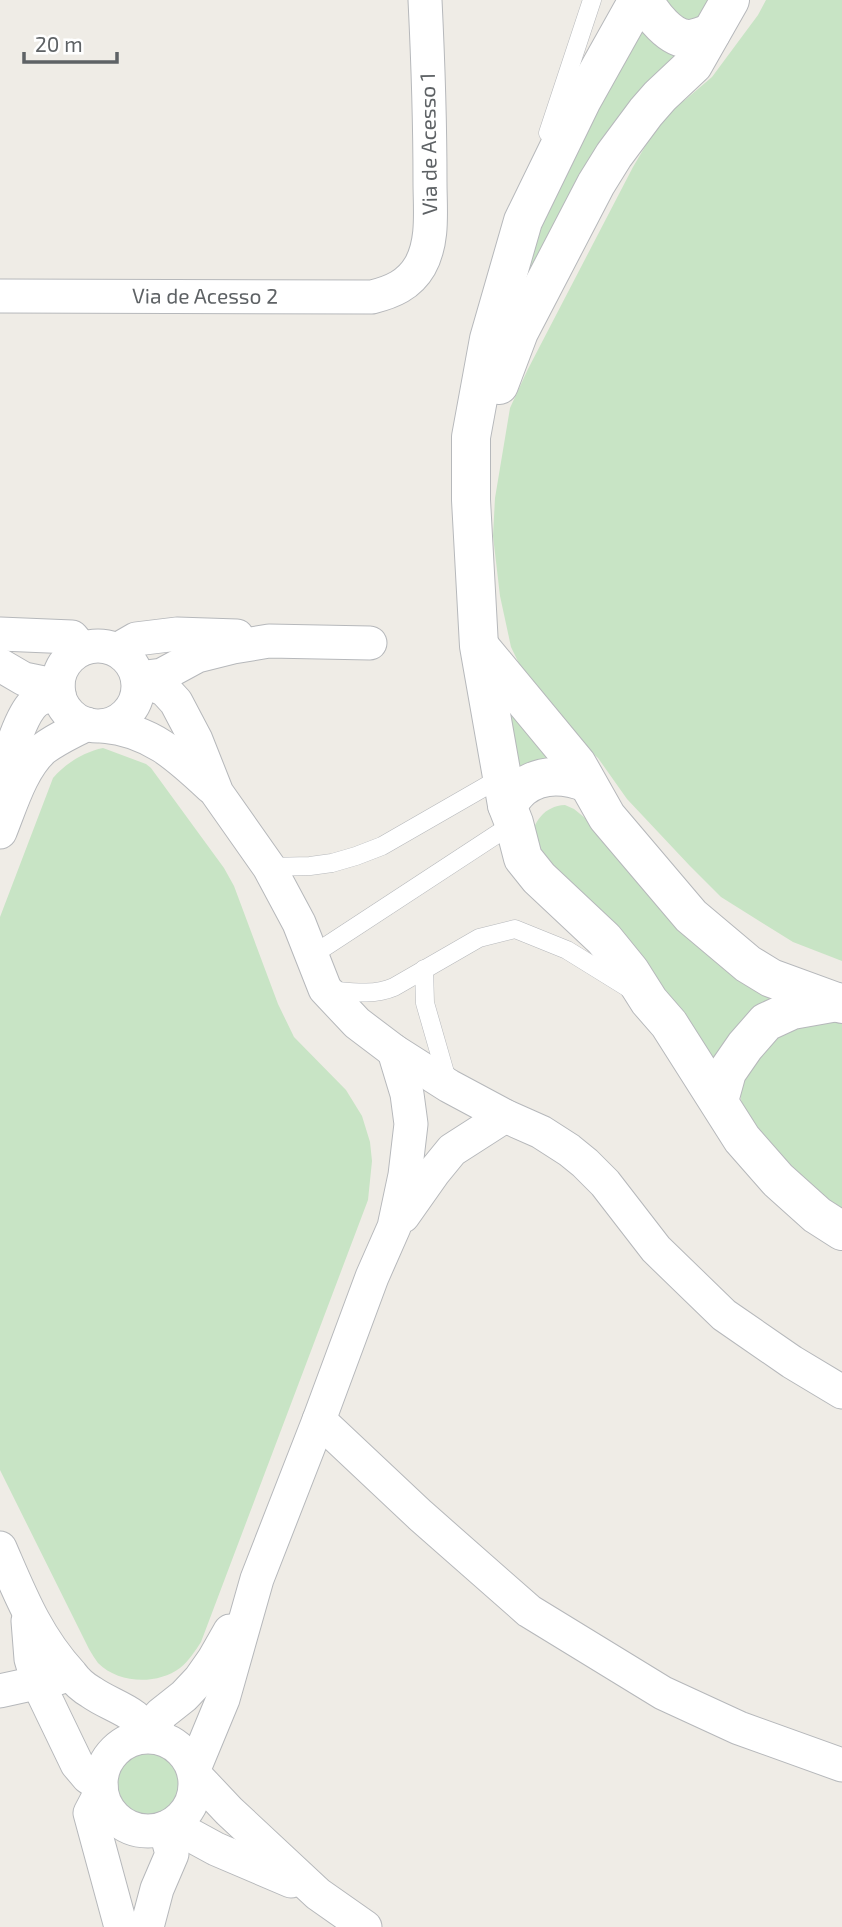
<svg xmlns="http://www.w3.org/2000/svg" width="842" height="1927" viewBox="0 0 842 1927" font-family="'Exo 2',sans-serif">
	<rect width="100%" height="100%" fill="#efece6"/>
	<g fill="#c8e4c5">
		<polygon points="655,0 716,0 699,17 686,20"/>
		<polygon points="766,0 842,0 842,961 793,942 721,897 690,866 627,799 598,758 577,739 526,678 511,647 500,596 493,536 495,498 510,408 528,369 633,167 666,111 685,100 712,77 758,15"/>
		<polygon points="635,19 680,59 516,319 540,209"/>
		<polygon points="493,683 566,761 513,767"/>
		<path d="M103,748L146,764L151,768L224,868L234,886L278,1004L294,1037L346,1090L362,1116L370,1142L372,1161L368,1200L201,1642C195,1651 189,1661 180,1668C157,1685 119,1684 98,1663C95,1659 92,1654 89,1649L0,1470V917L53,778C66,763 84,752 103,748Z"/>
		<path d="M565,805L574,809L595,826L775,996L716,1067L530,842C533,822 544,806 565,805Z"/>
		<polygon points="842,1018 842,1219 795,1180 743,1110 740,1094 741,1078 779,1032"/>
		<circle cx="146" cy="1785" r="36"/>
	</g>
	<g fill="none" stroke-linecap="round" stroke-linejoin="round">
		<defs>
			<g id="service">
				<polyline points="548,133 592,0"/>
				<polyline points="269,867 310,866 332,863 356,856 382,846 502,777"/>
				<polyline points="311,956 514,823"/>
				<polyline points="424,969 425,1003 448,1083"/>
				<path d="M328,990C351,992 373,996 394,987L479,938L515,929L567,950L630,989"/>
			</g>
			<g id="minor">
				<path id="s1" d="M0,296L372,297C392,292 409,285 420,266C434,241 430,210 430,182C430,121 428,61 425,0"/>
				<polyline points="0,634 72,637 82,649"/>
				<circle cx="98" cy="686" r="40"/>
				<polyline points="117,650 136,639 177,634 237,636"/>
				<polyline points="0,665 24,679 58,686"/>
				<polyline points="138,678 165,690 176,702 196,740 217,793 269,867 299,923 325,989 357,1023 394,1051 449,1086 505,1116 541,1132 569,1150 585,1163 605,1183 656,1249 724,1315 792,1362 842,1392"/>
				<polyline points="138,678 162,675 197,656 233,647 269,641 370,643"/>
				<path d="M103,726C150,730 178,756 211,787"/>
				<path d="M0,786C6,766 19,717 34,703C40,697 51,696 59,694"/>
				<path d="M0,832C11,805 21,769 43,749C56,739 72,732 87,724"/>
				<polyline points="403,1216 434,1172 452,1150 505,1116"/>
				<polyline points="319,1420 420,1515 529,1611 663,1693 739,1728 842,1765"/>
				<path d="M0,1548C20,1594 36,1636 71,1674C76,1681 84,1688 91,1692C112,1707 139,1711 150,1736"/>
				<polyline points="28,1621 31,1659 38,1683 77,1764 88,1777 101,1786"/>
				<polyline points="0,1691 59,1678"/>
				<polyline points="153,1736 160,1715 184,1696 200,1679 214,1659 230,1631"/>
				<circle cx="148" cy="1784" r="47"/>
				<polyline points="194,1769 223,1699 257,1579 319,1420 372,1277 394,1227 405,1175 411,1124 407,1094 394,1051"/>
				<polyline points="195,1775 229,1811 318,1894 365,1927"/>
				<polyline points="101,1792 90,1813 121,1927"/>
				<polyline points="172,1825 216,1849 291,1881"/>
				<polyline points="147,1927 157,1889 172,1854 165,1828"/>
			</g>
			<g id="tertiary">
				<polyline points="638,0 582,100 523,221 489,339 471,437 471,500 479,646 507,805 514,823 523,858 539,878 604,939 630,971 649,1001 669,1024 742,1139 778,1180 817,1215 842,1231"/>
				<path d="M644,0C652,15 670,39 689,39C695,39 704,35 711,33"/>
				<polyline points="499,385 519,332 596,184 614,155 646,112 660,96 693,65 730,0"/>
				<polyline points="481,648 577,764 607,817 691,916 748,964 771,978 842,1004"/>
				<path d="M507,805C512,799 517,792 522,788C541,773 566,775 587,783"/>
				<polyline points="719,1101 727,1072 745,1046 766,1022 792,1010 837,1002"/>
			</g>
		</defs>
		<use href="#service" stroke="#b6b8bb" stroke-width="19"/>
		<use href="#minor" stroke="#b6b8bb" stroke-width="35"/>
		<use href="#tertiary" stroke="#b6b8bb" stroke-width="40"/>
		<use href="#service" stroke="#fff" stroke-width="18"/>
		<use href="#minor" stroke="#fff" stroke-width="33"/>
		<use href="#tertiary" stroke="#fff" stroke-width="38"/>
	</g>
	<g text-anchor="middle" stroke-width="5" stroke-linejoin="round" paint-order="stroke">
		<g font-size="21" fill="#5e6265" stroke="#fff">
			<text transform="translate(429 144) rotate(-91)" y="7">Via de Acesso 1</text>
			<text dy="7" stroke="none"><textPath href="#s1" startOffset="205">Via de Acesso 2</textPath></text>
		</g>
	</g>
	<path d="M24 52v10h93v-10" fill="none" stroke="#5e6265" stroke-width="3.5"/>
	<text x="35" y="52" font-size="21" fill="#5e6265" stroke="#ffffff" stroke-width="5" paint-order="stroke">20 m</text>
</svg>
